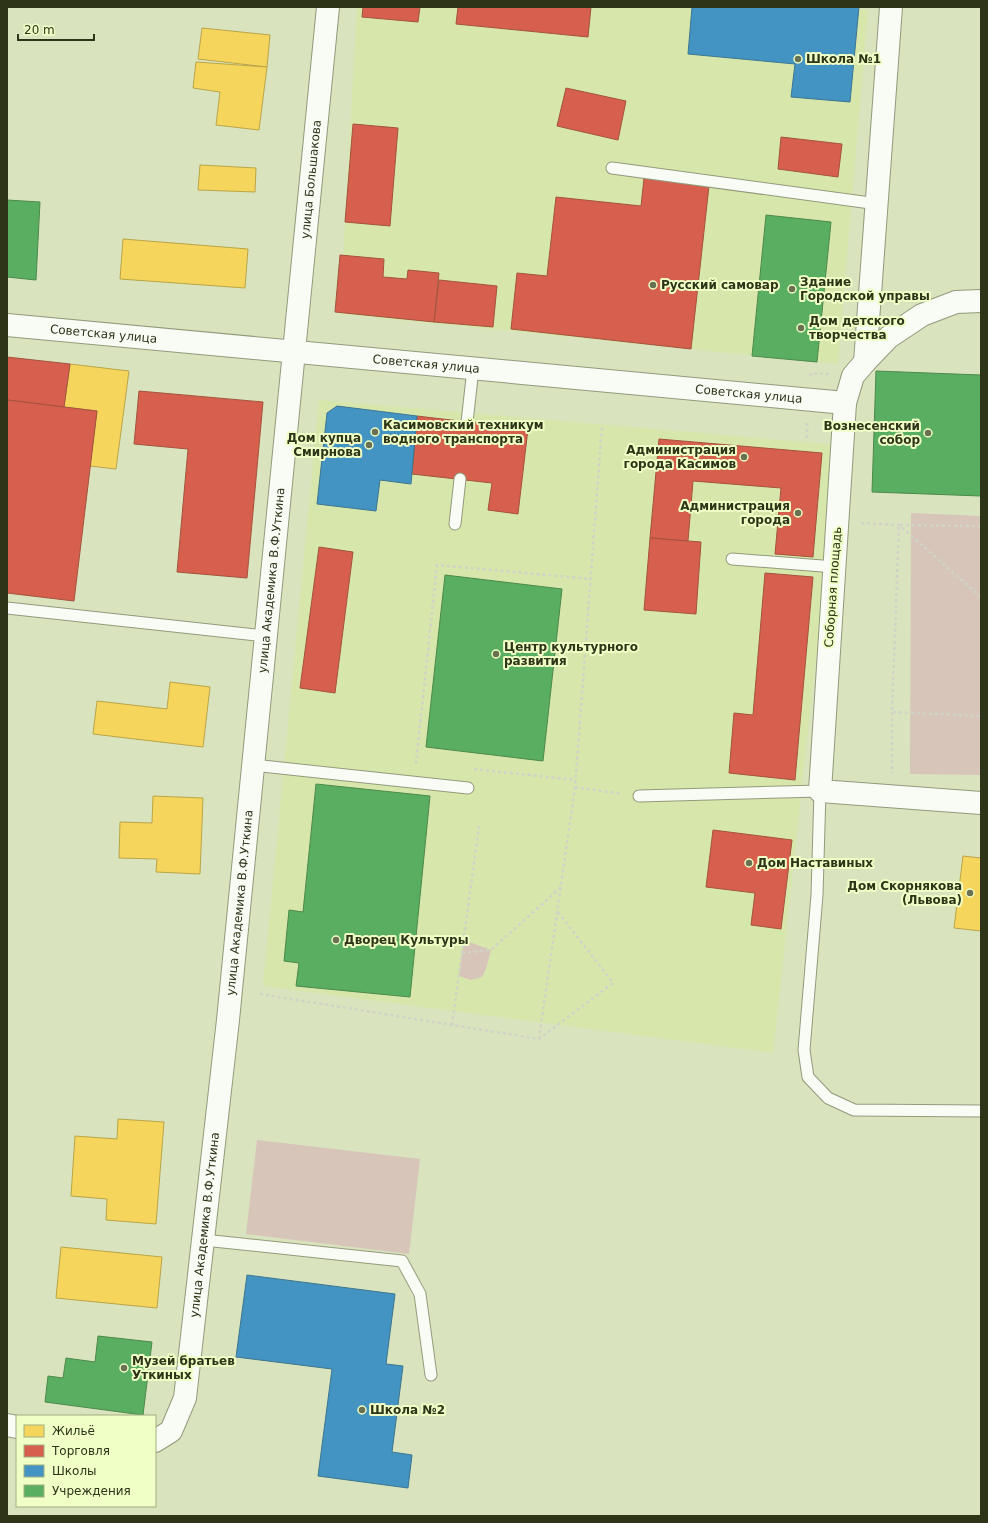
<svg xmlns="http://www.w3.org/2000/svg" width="988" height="1523" viewBox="0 0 988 1523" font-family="'DejaVu Sans',sans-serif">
	<rect width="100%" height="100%" fill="#d9e3bd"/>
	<g fill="#d7e7ab">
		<polygon points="357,7 829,7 868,10 838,364 340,314"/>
		<polygon points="319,400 839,445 773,1053 263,986"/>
	</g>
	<g fill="#d7c5ba">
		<polygon points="911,513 981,516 981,775 910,774"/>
		<polygon points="464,940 491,950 486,969 482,977 471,980 459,976"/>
		<polygon points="257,1140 420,1159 409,1254 246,1234"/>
	</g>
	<g fill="#f6d55c" stroke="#baa548">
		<polygon points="202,28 270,35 267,67 198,59"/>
		<polygon points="196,62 267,67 259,130 216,125 220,92 193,88"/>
		<polygon points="200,165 256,168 255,192 198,190"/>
		<polygon points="123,239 248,249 245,288 120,279"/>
		<polygon points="70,364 129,371 116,469 90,466 97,411 64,407"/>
		<polygon points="170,682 210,687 203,747 93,734 97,701 167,709"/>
		<polygon points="153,796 203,798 200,874 156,872 157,859 119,858 120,822 152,823"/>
		<polygon points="963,856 981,858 981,931 954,928"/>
		<polygon points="118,1119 164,1122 156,1224 106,1220 107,1199 71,1196 75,1136 117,1139"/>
		<polygon points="61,1247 162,1257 157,1308 56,1298"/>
	</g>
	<g fill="#d6604d" stroke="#a3533d">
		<polygon points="363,7 420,7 418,22 362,17"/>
		<polygon points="458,7 591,7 588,37 456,24"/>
		<polygon points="566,88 626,101 618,140 557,126"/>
		<polygon points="353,124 398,128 390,226 345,222"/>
		<polygon points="781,137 842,144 838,177 778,169"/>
		<polygon points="644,178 709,186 691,349 511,329 517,273 547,276 556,197 641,206"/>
		<polygon points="340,255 384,259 383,277 407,279 408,270 439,273 434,322 335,312"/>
		<polygon points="439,280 497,286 493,327 434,322"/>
		<polygon points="7,357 70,364 64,407 7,400"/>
		<polygon points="139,391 263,402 247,578 177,572 188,449 134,444"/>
		<polygon points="7,400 97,411 74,601 7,593"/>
		<polygon points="417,416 528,429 518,514 488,510 492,483 412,474"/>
		<polygon points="659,439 822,453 813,557 775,554 781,488 693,481 688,541 650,538"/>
		<polygon points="650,538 701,542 696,614 644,610"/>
		<polygon points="319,547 353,552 335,693 300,688"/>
		<polygon points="765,573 813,577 795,780 729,773 734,713 753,715"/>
		<polygon points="713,830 792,840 781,929 751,925 755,893 706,887"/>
	</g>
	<g fill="#4393c3" stroke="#3c7690">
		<polygon points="692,7 859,7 850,102 791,97 795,64 688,54"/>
		<polygon points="337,406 417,416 411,484 380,480 376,511 317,504 327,413"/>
		<polygon points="247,1275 395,1294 386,1364 403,1366 392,1452 412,1455 408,1488 318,1476 332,1369 236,1357"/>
	</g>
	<g fill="#5aae61" stroke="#4c894b">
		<polygon points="7,200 40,202 36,280 7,277"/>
		<polygon points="766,215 831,222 817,362 752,356"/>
		<polygon points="876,371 981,375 981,496 872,492"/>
		<polygon points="445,575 562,589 543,761 426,747"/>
		<polygon points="316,784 430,796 410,997 296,986 299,963 284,961 289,910 303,912"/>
		<polygon points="98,1336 152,1342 143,1415 45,1402 48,1376 63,1378 66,1358 95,1362"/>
	</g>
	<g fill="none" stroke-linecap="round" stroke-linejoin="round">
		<defs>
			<g id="service">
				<polyline points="612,168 878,204"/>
				<polyline points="467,422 473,369"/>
				<polyline points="455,524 460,479"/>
				<polyline points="732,559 835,567"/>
				<polyline points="7,608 266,636"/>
				<polyline points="253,765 468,788"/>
				<polyline points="639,796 820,791 817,895 804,1050 808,1077 828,1098 854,1110 981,1111"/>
				<polyline points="204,1240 402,1261 420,1294 431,1375"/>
			</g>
			<g id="minor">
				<polyline points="865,362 891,7"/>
				<polyline points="7,1425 17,1427"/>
				<path id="s1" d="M155,1441L171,1431L185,1398L228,1020L328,7"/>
			</g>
			<polyline id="tertiary" points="981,301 956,302 922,315 889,337 865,362 853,376 845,403 820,791 981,803"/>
			<g id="secondary">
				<path id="s2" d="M7,325L845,403"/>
			</g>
		</defs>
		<use href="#service" stroke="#939a7c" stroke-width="13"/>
		<use href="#minor" stroke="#939a7c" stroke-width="24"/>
		<use href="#tertiary" stroke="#939a7c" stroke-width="24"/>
		<use href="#secondary" stroke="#939a7c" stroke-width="24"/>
		<g stroke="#d0d3c6" stroke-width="2.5" stroke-dasharray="3 3" stroke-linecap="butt">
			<polyline points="810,376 811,373 829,374"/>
			<polyline points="807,438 807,422"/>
			<polyline points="861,523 899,525 981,597"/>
			<polyline points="981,526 899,525 892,712 981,716"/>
			<polyline points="892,712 892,773"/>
			<polyline points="417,763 416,763 437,565 591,579"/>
			<polyline points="474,769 576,780"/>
			<polyline points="575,787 622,794"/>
			<polyline points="462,953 491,950 561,887"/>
			<polyline points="260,994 539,1039 613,983 558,912"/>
			<polyline points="452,1025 479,826"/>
			<polyline points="539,1039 575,787 602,426"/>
		</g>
		<use href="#service" stroke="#f9fbf5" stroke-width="11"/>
		<use href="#minor" stroke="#f9fbf5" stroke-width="22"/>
		<use href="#tertiary" stroke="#f9fbf5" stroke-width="22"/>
		<use href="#secondary" stroke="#f9fbf5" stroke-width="22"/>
	</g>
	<g fill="#697152" stroke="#efffc6" stroke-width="1.5">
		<circle cx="798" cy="59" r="4"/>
		<circle cx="653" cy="285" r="4"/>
		<circle cx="792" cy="289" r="4"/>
		<circle cx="801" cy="328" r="4"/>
		<circle cx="375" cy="432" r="4"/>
		<circle cx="928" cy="433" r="4"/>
		<circle cx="369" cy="445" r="4"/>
		<circle cx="744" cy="457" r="4"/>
		<circle cx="798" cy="513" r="4"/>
		<circle cx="496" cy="654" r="4"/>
		<circle cx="749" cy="863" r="4"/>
		<circle cx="970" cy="893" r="4"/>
		<circle cx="336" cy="940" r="4"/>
		<circle cx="124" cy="1368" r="4"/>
		<circle cx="362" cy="1410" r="4"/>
	</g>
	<g text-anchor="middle" stroke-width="4" stroke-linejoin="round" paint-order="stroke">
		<g font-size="12" font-weight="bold" fill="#2d3418" stroke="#efffc6" text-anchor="start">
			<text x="806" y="63">Школа №1</text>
			<text x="800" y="286">Здание<tspan x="800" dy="14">Городской управы</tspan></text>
			<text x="661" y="289">Русский самовар</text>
			<text x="809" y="325">Дом детского<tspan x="809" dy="14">творчества</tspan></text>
			<text x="383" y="429">Касимовский техникум<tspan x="383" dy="14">водного транспорта</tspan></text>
			<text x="920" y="430" text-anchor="end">Вознесенский<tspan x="920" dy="14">собор</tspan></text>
			<text x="361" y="442" text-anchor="end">Дом купца<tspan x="361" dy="14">Смирнова</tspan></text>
			<text x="736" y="454" text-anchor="end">Администрация<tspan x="736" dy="14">города Касимов</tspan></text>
			<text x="790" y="510" text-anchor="end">Администрация<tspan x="790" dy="14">города</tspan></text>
			<text x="504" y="651">Центр культурного<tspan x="504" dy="14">развития</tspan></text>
			<text x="757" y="867">Дом Наставиных</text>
			<text x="962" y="890" text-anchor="end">Дом Скорнякова<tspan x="962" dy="14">(Львова)</tspan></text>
			<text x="344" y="944">Дворец Культуры</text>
			<text x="132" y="1365">Музей братьев<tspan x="132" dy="14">Уткиных</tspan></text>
			<text x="370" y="1414">Школа №2</text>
		</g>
		<g font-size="12" fill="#2d3418" stroke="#efffc6">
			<text dy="4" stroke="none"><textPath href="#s1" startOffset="1280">улица Большакова</textPath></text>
			<text dy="4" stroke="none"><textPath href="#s2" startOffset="97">Советская улица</textPath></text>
			<text dy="4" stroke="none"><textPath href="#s2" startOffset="421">Советская улица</textPath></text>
			<text dy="4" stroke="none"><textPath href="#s2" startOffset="745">Советская улица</textPath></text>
			<text dy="4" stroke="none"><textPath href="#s1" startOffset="877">улица Академика В.Ф.Уткина</textPath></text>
			<text transform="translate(833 587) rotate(-86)" y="4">Соборная площадь</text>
			<text dy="4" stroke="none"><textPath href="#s1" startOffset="553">улица Академика В.Ф.Уткина</textPath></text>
			<text dy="4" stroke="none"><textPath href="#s1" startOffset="229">улица Академика В.Ф.Уткина</textPath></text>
		</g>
	</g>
	<rect width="988" height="1523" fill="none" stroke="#2d3418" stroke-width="16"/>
	<rect x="16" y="1415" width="140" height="92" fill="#efffc6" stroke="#a1ae80"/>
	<rect x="24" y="1425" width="20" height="12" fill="#f6d55c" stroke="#a1ae80"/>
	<text x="52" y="1435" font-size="12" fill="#2d3418">Жильё</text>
	<rect x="24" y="1445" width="20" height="12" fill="#d6604d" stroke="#a1ae80"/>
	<text x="52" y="1455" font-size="12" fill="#2d3418">Торговля</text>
	<rect x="24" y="1465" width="20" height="12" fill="#4393c3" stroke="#a1ae80"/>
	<text x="52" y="1475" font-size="12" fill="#2d3418">Школы</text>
	<rect x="24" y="1485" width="20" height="12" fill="#5aae61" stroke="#a1ae80"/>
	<text x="52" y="1495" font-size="12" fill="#2d3418">Учреждения</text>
	<path d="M18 34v6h76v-6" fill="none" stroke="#2d3418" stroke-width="2"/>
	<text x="24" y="34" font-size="12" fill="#2d3418" stroke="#efffc6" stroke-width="3" paint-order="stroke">20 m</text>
</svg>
